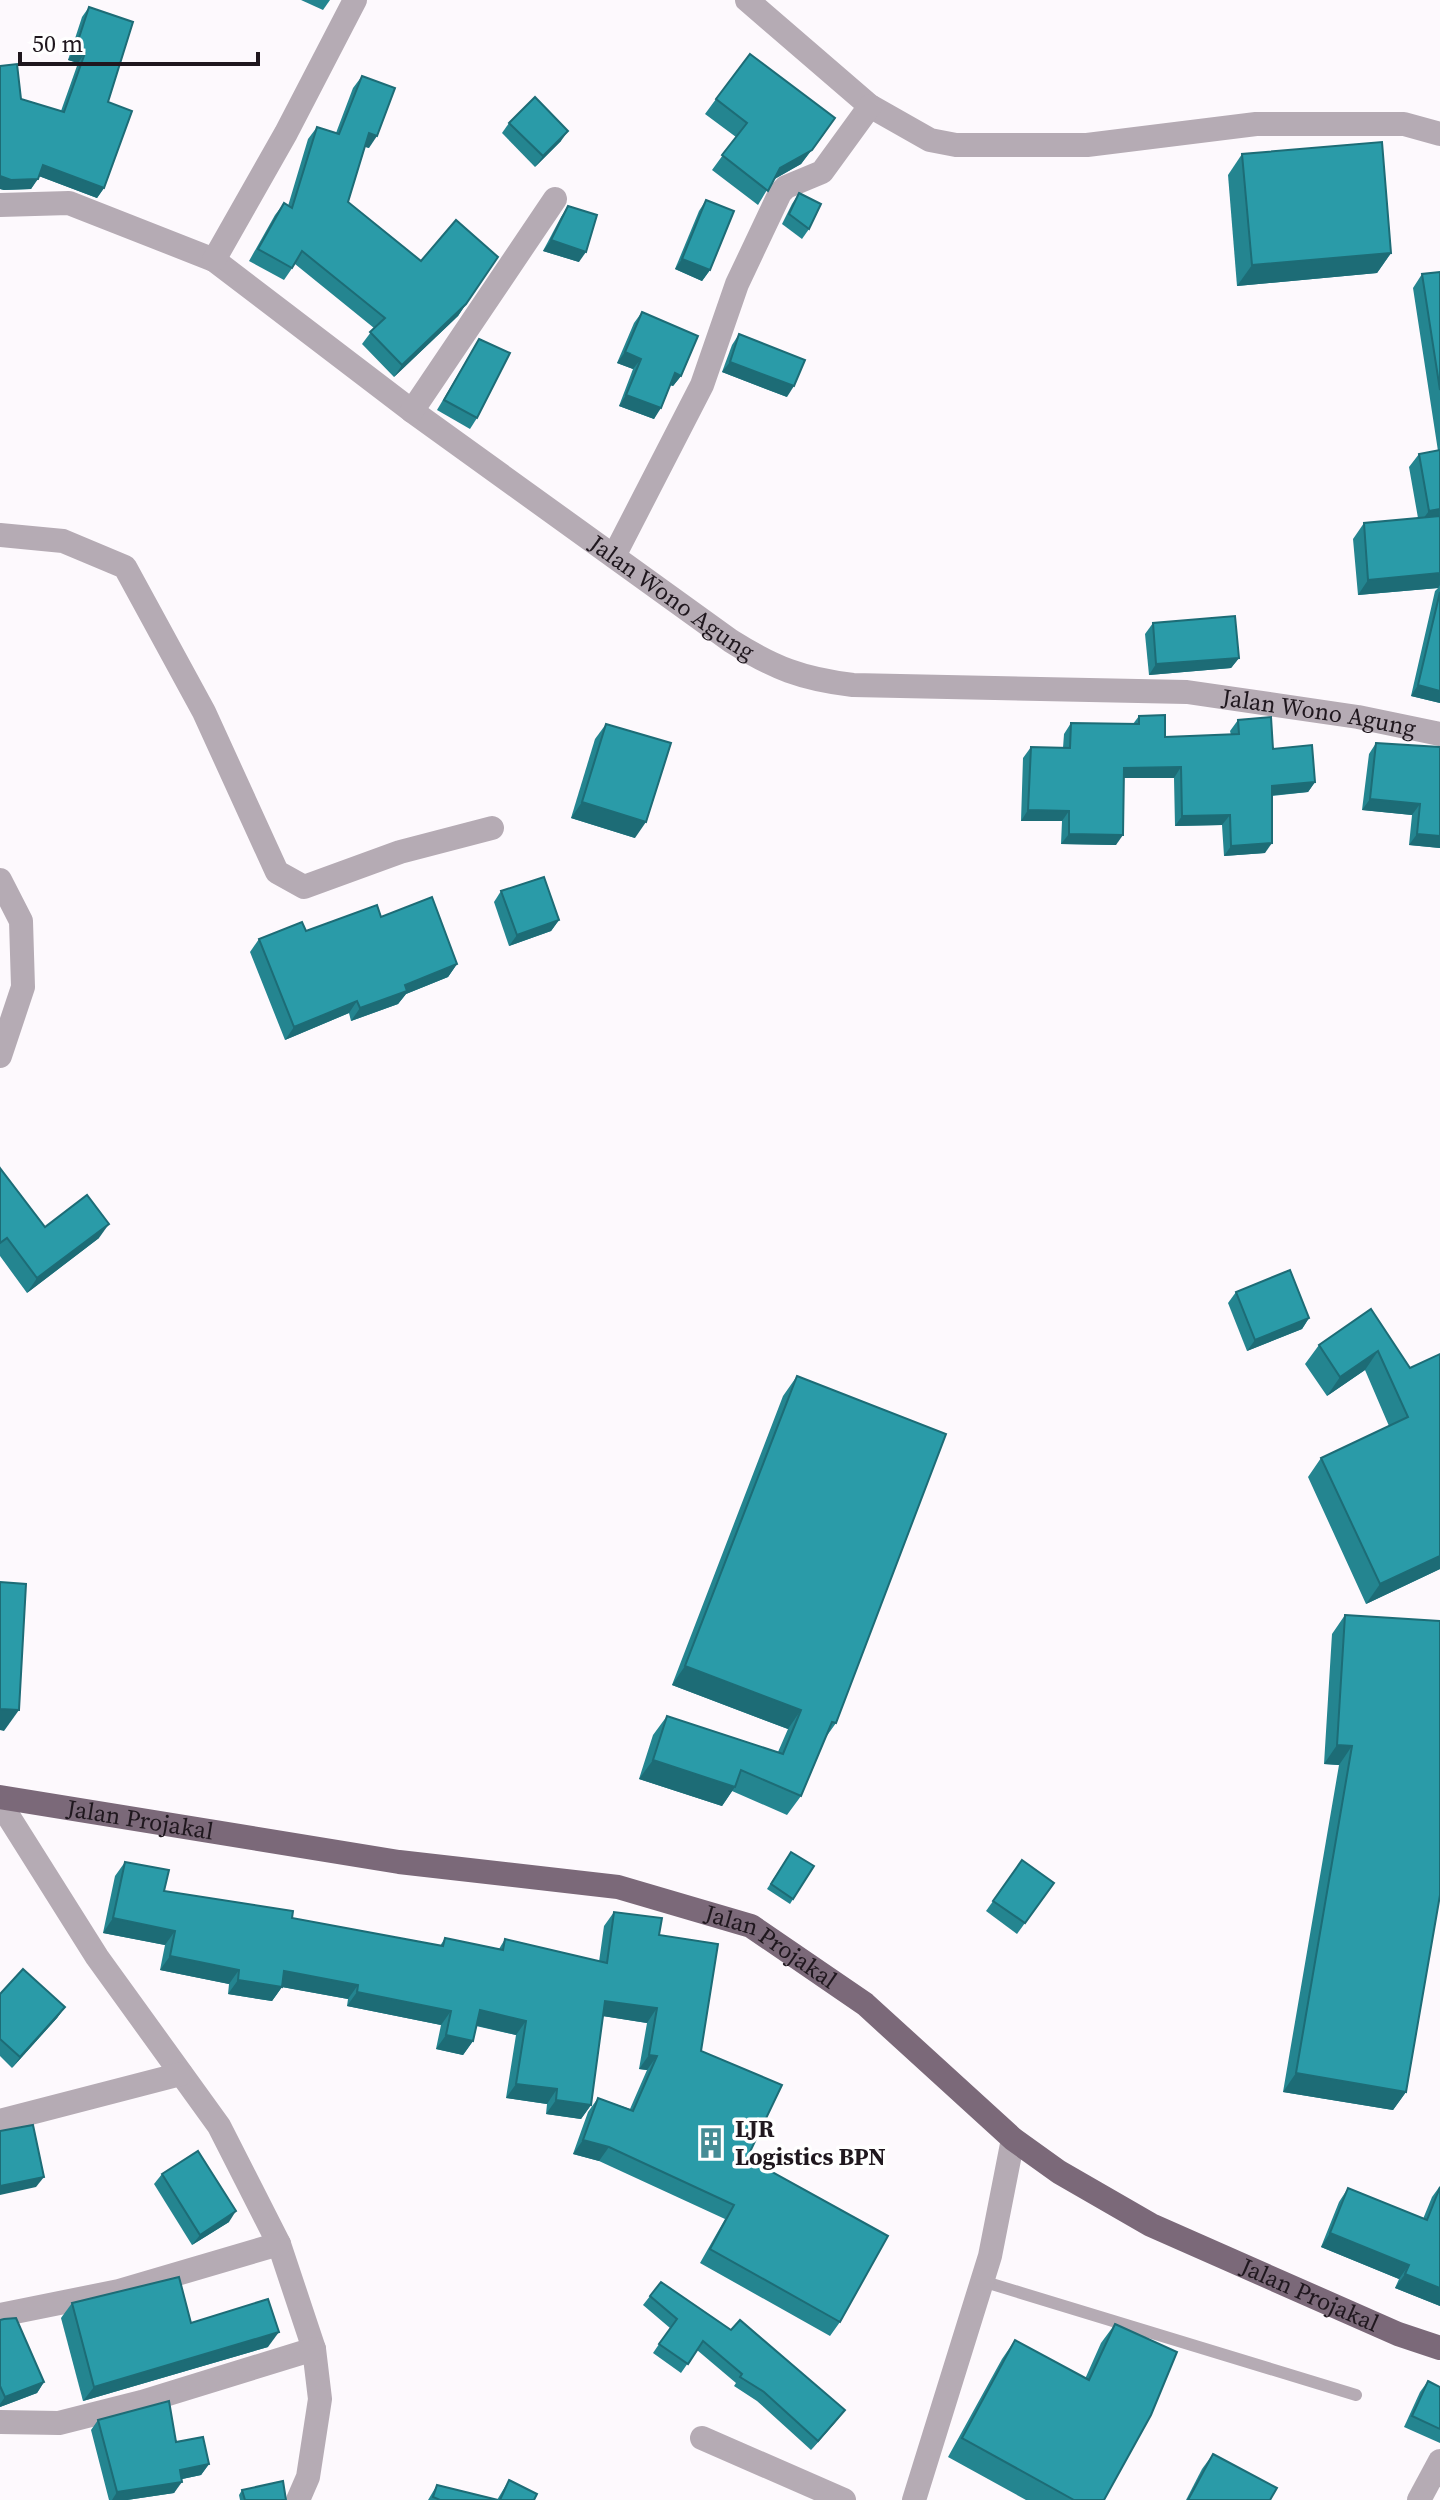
<svg xmlns="http://www.w3.org/2000/svg" width="1440" height="2500" viewBox="0 0 1440 2500" font-family="'Source Serif 4',serif">
	<rect width="100%" height="100%" fill="#fdf9fd"/>
	<g fill="none" stroke-linecap="round" stroke-linejoin="round">
		<polyline stroke="#b5abb4" stroke-width="12" points="982,2281 1356,2395"/>
		<g stroke="#b5abb4" stroke-width="24">
			<polyline points="747,0 870,106 930,140 956,145 1087,145 1256,124 1404,124 1440,134"/>
			<path id="s1" d="M0,205L69,203L214,260L412,411L731,641C774,668 802,679 853,685L1187,692L1358,717L1440,734"/>
			<polyline points="214,260 286,133 355,0"/>
			<polyline points="412,411 555,199"/>
			<polyline points="0,535 63,541 125,567 204,712 277,872 304,887 400,852 492,828"/>
			<polyline points="614,556 702,385 737,284 780,193 786,187 822,172 870,106"/>
			<polyline points="0,880 21,921 23,987 0,1056"/>
			<polyline points="0,1803 97,1957 219,2126 279,2244 314,2349 320,2399 308,2477 298,2500"/>
			<polyline points="0,2121 181,2074"/>
			<polyline points="0,2315 119,2291 279,2244"/>
			<polyline points="0,2422 59,2423 142,2402 314,2349"/>
			<polyline points="702,2438 844,2500"/>
			<polyline points="914,2500 990,2256 1013,2139"/>
			<polyline points="1419,2500 1440,2461"/>
		</g>
		<path stroke="#7b6979" stroke-width="24" id="s2" d="M0,1797L399,1862L618,1887L751,1926L865,2004L1013,2139L1059,2172L1151,2225L1398,2334L1440,2348"/>
	</g>
	<g fill="#248590">
		<polygon points="301,0 330,0 323,10"/>
		<polygon points="89,7 108,102 104,188 97,198 39,176 31,189 4,190 0,189 0,66 21,99 61,111 78,63 68,60 82,17"/>
		<polygon points="362,76 369,148 365,147 348,202 466,304 458,316 394,377 362,344 374,328 295,264 284,280 249,261 275,215 284,203 288,206 308,139 317,127 336,133 353,88"/>
		<polygon points="716,99 825,133 801,164 773,180 758,205 712,170 736,137 705,114"/>
		<polygon points="509,123 561,141 535,167 502,133"/>
		<polygon points="1242,154 1391,253 1377,273 1237,286 1228,175"/>
		<polygon points="799,193 809,229 802,239 782,224 792,204"/>
		<polygon points="706,200 710,270 702,281 675,269 699,211"/>
		<polygon points="568,206 579,262 543,251 561,217"/>
		<polygon points="1440,272 1440,703 1411,696 1435,591 1438,588 1358,595 1353,539 1364,523 1418,518 1409,467 1419,454 1438,451 1413,288 1422,274"/>
		<polygon points="642,312 681,376 673,386 670,385 654,419 619,406 633,369 617,363 634,323"/>
		<polygon points="739,334 787,397 722,372 732,345"/>
		<polygon points="479,339 477,418 470,429 437,410"/>
		<polygon points="1153,623 1239,658 1231,668 1149,675 1145,634"/>
		<polygon points="1139,716 1165,737 1231,735 1230,731 1238,720 1315,782 1308,792 1272,796 1265,853 1224,856 1222,825 1175,826 1174,778 1124,778 1116,845 1061,844 1062,821 1021,821 1023,758 1031,747 1063,748 1064,734 1071,723 1133,724"/>
		<polygon points="606,724 635,838 571,818 595,739"/>
		<polygon points="1376,743 1440,747 1440,848 1409,845 1412,815 1362,810 1369,754"/>
		<polygon points="501,891 559,920 551,931 509,946 494,902"/>
		<polygon points="381,917 457,964 448,977 406,994 398,1004 351,1021 349,1013 285,1040 250,952 259,939"/>
		<polygon points="0,1168 45,1227 99,1238 27,1293 0,1256"/>
		<polygon points="1236,1292 1309,1318 1302,1329 1247,1351 1228,1303"/>
		<polygon points="1371,1309 1410,1368 1440,1569 1366,1604 1308,1477 1321,1458 1389,1426 1365,1370 1327,1396 1305,1364 1319,1345"/>
		<polygon points="797,1376 836,1723 826,1737 801,1796 787,1815 732,1791 722,1806 639,1779 653,1735 667,1716 778,1752 788,1729 672,1685 783,1396"/>
		<polygon points="1345,1615 1406,2092 1393,2110 1283,2092 1339,1765 1324,1764 1332,1634"/>
		<polygon points="791,1852 814,1866 790,1904 767,1889"/>
		<polygon points="1022,1860 1054,1883 1017,1934 986,1911"/>
		<polygon points="125,1862 164,1891 292,1918 440,1946 445,1938 499,1949 505,1939 599,1962 604,1926 614,1912 659,1935 701,2051 747,2158 840,2322 830,2336 700,2263 725,2219 599,2161 573,2154 588,2112 598,2098 630,2109 647,2070 639,2069 647,2023 603,2016 591,2105 581,2119 546,2114 547,2104 506,2098 516,2035 476,2026 473,2041 463,2055 436,2049 441,2025 347,2006 348,1999 282,1987 272,2001 228,1994 229,1984 160,1970 165,1945 103,1933 115,1876"/>
		<polygon points="0,1994 65,2007 57,2018 12,2068 0,2056"/>
		<polygon points="162,2174 229,2222 192,2245 154,2184"/>
		<polygon points="1440,2186 1440,2306 1395,2288 1399,2279 1321,2247 1339,2202 1348,2188 1423,2219 1432,2197"/>
		<polygon points="661,2282 838,2419 811,2450 757,2401 734,2386 736,2383 697,2350 681,2373 653,2353 670,2328 643,2305"/>
		<polygon points="72,2303 191,2323 268,2347 83,2401 61,2318"/>
		<polygon points="0,2320 44,2382 37,2393 0,2407"/>
		<polygon points="1115,2324 1104,2500 1026,2500 948,2457 1002,2359 1015,2340 1085,2379 1101,2343"/>
		<polygon points="1428,2381 1440,2387 1440,2443 1404,2427 1420,2392"/>
		<polygon points="98,2420 176,2442 209,2464 201,2475 182,2479 174,2493 127,2500 109,2500 91,2430"/>
		<polygon points="1213,2454 1270,2500 1186,2500 1202,2469"/>
		<polygon points="509,2480 534,2500 428,2500 437,2485 497,2500"/>
		<polygon points="242,2490 286,2500 240,2500 239,2495"/>
	</g>
	<g fill="#1d6c76">
		<polygon points="75,50 85,53 78,63 68,60"/>
		<polygon points="835,118 801,164 769,182 780,168"/>
		<polygon points="568,131 561,141 535,167 543,156"/>
		<polygon points="369,133 377,136 369,148 361,145"/>
		<polygon points="43,165 104,188 97,198 36,175"/>
		<polygon points="0,176 38,179 31,189 4,190 0,189"/>
		<polygon points="551,240 586,252 579,262 543,251"/>
		<polygon points="1391,253 1377,273 1237,286 1252,265"/>
		<polygon points="682,259 710,270 702,281 675,269"/>
		<polygon points="466,304 458,316 394,377 402,365"/>
		<polygon points="625,352 641,359 633,369 617,363"/>
		<polygon points="730,362 794,386 787,397 722,372"/>
		<polygon points="675,373 681,376 673,386 668,384"/>
		<polygon points="626,395 661,408 654,419 619,406"/>
		<polygon points="1440,509 1440,521 1419,524 1429,511"/>
		<polygon points="1440,573 1440,585 1438,588 1358,595 1368,580"/>
		<polygon points="1239,658 1231,668 1149,675 1156,664"/>
		<polygon points="1418,685 1440,691 1440,703 1411,696"/>
		<polygon points="1181,767 1174,778 1117,778 1124,768"/>
		<polygon points="1315,782 1308,792 1265,796 1272,786"/>
		<polygon points="1370,799 1420,804 1412,815 1362,810"/>
		<polygon points="582,802 646,822 635,838 571,818"/>
		<polygon points="1028,810 1069,811 1062,821 1021,821"/>
		<polygon points="1230,815 1222,825 1175,826 1182,816"/>
		<polygon points="1069,834 1123,835 1116,845 1061,844"/>
		<polygon points="1417,834 1440,836 1440,848 1409,845"/>
		<polygon points="1272,843 1265,853 1224,856 1231,846"/>
		<polygon points="559,920 551,931 509,946 517,935"/>
		<polygon points="457,964 448,977 406,994 398,1004 351,1021 360,1008 405,985"/>
		<polygon points="357,1001 349,1013 285,1040 294,1027"/>
		<polygon points="109,1224 99,1238 27,1293 37,1278"/>
		<polygon points="1309,1318 1302,1329 1247,1351 1255,1340"/>
		<polygon points="1378,1351 1365,1370 1327,1396 1340,1377"/>
		<polygon points="1440,1556 1440,1569 1366,1604 1380,1584"/>
		<polygon points="685,1666 801,1710 788,1729 672,1685"/>
		<polygon points="0,1709 19,1710 4,1731 0,1730"/>
		<polygon points="1337,1745 1352,1746 1339,1765 1324,1764"/>
		<polygon points="653,1760 735,1787 722,1806 639,1779"/>
		<polygon points="113,1918 175,1931 165,1945 103,1933"/>
		<polygon points="170,1956 239,1970 229,1984 160,1970"/>
		<polygon points="284,1971 358,1985 348,1999 282,1987 272,2001 228,1994 238,1980"/>
		<polygon points="357,1992 451,2011 441,2025 347,2006"/>
		<polygon points="605,2001 657,2008 647,2023 596,2015"/>
		<polygon points="65,2007 57,2018 12,2068 20,2057"/>
		<polygon points="480,2010 526,2021 516,2035 470,2024"/>
		<polygon points="446,2035 473,2041 463,2055 436,2049"/>
		<polygon points="649,2055 657,2056 647,2070 639,2069"/>
		<polygon points="1296,2073 1406,2092 1393,2110 1283,2092"/>
		<polygon points="516,2084 557,2089 547,2104 506,2098"/>
		<polygon points="556,2100 591,2105 581,2119 546,2114"/>
		<polygon points="583,2140 609,2147 599,2161 573,2154"/>
		<polygon points="44,2177 36,2187 0,2195 0,2186"/>
		<polygon points="236,2211 229,2222 192,2245 200,2235"/>
		<polygon points="1330,2233 1409,2265 1399,2279 1321,2247"/>
		<polygon points="1405,2274 1440,2288 1440,2306 1395,2288"/>
		<polygon points="279,2332 268,2347 83,2401 94,2387"/>
		<polygon points="44,2382 37,2393 0,2407 0,2404 5,2397"/>
		<polygon points="845,2410 838,2419 811,2450 818,2441"/>
		<polygon points="209,2464 201,2475 173,2481 180,2470"/>
		<polygon points="182,2482 174,2493 127,2500 112,2500 117,2492"/>
	</g>
	<g fill="#2a9ba8" stroke="#1d6c76" stroke-width="2">
		<polygon points="89,7 133,22 108,102 132,111 104,188 43,165 38,179 11,180 0,176 0,66 17,64 21,99 64,112 85,53 75,50"/>
		<polygon points="750,54 835,118 812,150 780,168 768,191 722,155 747,123 716,99"/>
		<polygon points="362,76 395,88 377,136 369,133 348,202 421,261 456,220 498,257 466,304 402,365 370,332 385,318 302,251 292,268 258,249 284,203 292,208 317,127 339,134"/>
		<polygon points="535,97 568,131 543,156 509,123"/>
		<polygon points="1382,142 1391,253 1252,265 1242,154"/>
		<polygon points="799,193 821,204 809,229 789,214"/>
		<polygon points="706,200 734,211 710,270 682,259"/>
		<polygon points="568,206 597,215 586,252 551,240"/>
		<polygon points="1440,272 1440,390 1422,274"/>
		<polygon points="642,312 698,336 681,376 675,373 661,408 626,395 641,359 625,352"/>
		<polygon points="739,334 805,360 794,386 730,362"/>
		<polygon points="479,339 510,353 477,418 444,400"/>
		<polygon points="1440,450 1440,509 1429,511 1419,454"/>
		<polygon points="1440,516 1440,573 1368,580 1364,523"/>
		<polygon points="1440,592 1440,691 1418,685"/>
		<polygon points="1235,616 1239,658 1156,664 1153,623"/>
		<polygon points="1165,715 1165,737 1239,734 1238,720 1271,717 1273,749 1312,745 1315,782 1272,786 1272,843 1231,846 1230,815 1182,816 1181,767 1124,768 1123,835 1069,834 1069,811 1028,810 1031,747 1070,748 1071,723 1139,724 1139,716"/>
		<polygon points="606,724 671,743 646,822 582,802"/>
		<polygon points="1376,743 1440,747 1440,836 1417,834 1420,804 1370,799"/>
		<polygon points="544,877 559,920 517,935 501,891"/>
		<polygon points="432,897 457,964 405,985 407,991 360,1008 357,1001 294,1027 259,939 302,922 306,931 377,905 381,917"/>
		<polygon points="0,1168 45,1227 87,1195 109,1224 37,1278 7,1238 0,1243"/>
		<polygon points="1290,1270 1309,1318 1255,1340 1236,1292"/>
		<polygon points="1371,1309 1410,1368 1440,1354 1440,1556 1380,1584 1321,1458 1408,1417 1378,1351 1340,1377 1319,1345"/>
		<polygon points="797,1376 946,1434 836,1723 832,1722 801,1796 741,1770 735,1787 653,1760 667,1716 783,1754 801,1710 685,1666"/>
		<polygon points="0,1582 26,1584 19,1710 0,1709"/>
		<polygon points="1345,1615 1440,1621 1440,1895 1406,2092 1296,2073 1352,1746 1337,1745"/>
		<polygon points="791,1852 814,1866 793,1899 771,1884"/>
		<polygon points="1022,1860 1054,1883 1025,1923 993,1901"/>
		<polygon points="125,1862 169,1870 164,1891 293,1911 292,1918 443,1946 445,1938 503,1950 505,1939 607,1963 614,1912 662,1918 659,1935 718,1944 701,2051 782,2085 747,2158 888,2236 840,2322 710,2249 734,2205 609,2147 583,2140 598,2098 633,2111 657,2056 649,2055 657,2008 605,2001 591,2105 556,2100 557,2089 516,2084 526,2021 480,2010 473,2041 446,2035 451,2011 357,1992 358,1985 284,1971 282,1987 238,1980 239,1970 170,1956 175,1931 113,1918"/>
		<polygon points="23,1969 65,2007 20,2057 0,2039 0,1994"/>
		<polygon points="33,2125 44,2177 0,2186 0,2131"/>
		<polygon points="198,2151 236,2211 200,2235 162,2174"/>
		<polygon points="1440,2187 1440,2288 1405,2274 1409,2265 1330,2233 1348,2188 1427,2220"/>
		<polygon points="179,2277 191,2323 268,2299 279,2332 94,2387 72,2303"/>
		<polygon points="661,2282 731,2330 740,2320 845,2410 818,2441 764,2392 740,2377 742,2374 703,2341 688,2364 659,2344 677,2319 650,2296"/>
		<polygon points="16,2318 44,2382 5,2397 0,2386 0,2320 4,2319"/>
		<polygon points="1115,2324 1177,2352 1151,2415 1104,2500 1074,2500 962,2438 1015,2340 1089,2380"/>
		<polygon points="1428,2381 1440,2387 1440,2429 1412,2416"/>
		<polygon points="169,2401 176,2442 203,2437 209,2464 180,2470 182,2482 117,2492 98,2420"/>
		<polygon points="1213,2454 1277,2488 1270,2500 1188,2500"/>
		<polygon points="509,2480 537,2494 534,2500 500,2500"/>
		<polygon points="283,2481 286,2500 245,2500 242,2490"/>
		<polygon points="437,2485 498,2500 440,2500 433,2497"/>
	</g>
	<defs>
		<symbol id="building-bare" viewBox="-9 -9 18 18"><path d="M-4-6H4V6H1V3H-1V6H-4ZM-2.5-4.3h1.7v1.8h-1.7ZM.8-4.3h1.7v1.8H.8ZM-2.5-1h1.7V.8h-1.7ZM.8-1h1.7V.8H.8Z" fill="#468c95" stroke="#fff" stroke-width="2.5" paint-order="stroke"/></symbol>
	</defs>
	<g fill-rule="evenodd">
		<use href="#building-bare" x="689" y="2121" width="44" height="44"/>
	</g>
	<g text-anchor="middle" stroke-width="7" stroke-linejoin="round" paint-order="stroke">
		<g font-size="24" fill="#1f171e" stroke="#fff">
			<text dy="8" stroke="none"><textPath href="#s1" startOffset="794">Jalan Wono Agung</textPath></text>
			<text dy="8" stroke="none"><textPath href="#s1" startOffset="1466">Jalan Wono Agung</textPath></text>
			<text dy="8" stroke="none"><textPath href="#s2" startOffset="142">Jalan Projakal</textPath></text>
			<text dy="8" stroke="none"><textPath href="#s2" startOffset="790">Jalan Projakal</textPath></text>
			<text dy="8" stroke="none"><textPath href="#s2" startOffset="1438">Jalan Projakal</textPath></text>
		</g>
		<g font-size="24" font-weight="bold" fill="#1f171e" stroke="#fff" text-anchor="start">
			<text x="735" y="2137">LJR<tspan x="735" dy="28">Logistics BPN</tspan></text>
		</g>
	</g>
	<path d="M20 52v12h238v-12" fill="none" stroke="#1f171e" stroke-width="4"/>
	<text x="32" y="52" font-size="24" fill="#1f171e" stroke="#ffffff" stroke-width="6" paint-order="stroke">50 m</text>
</svg>
